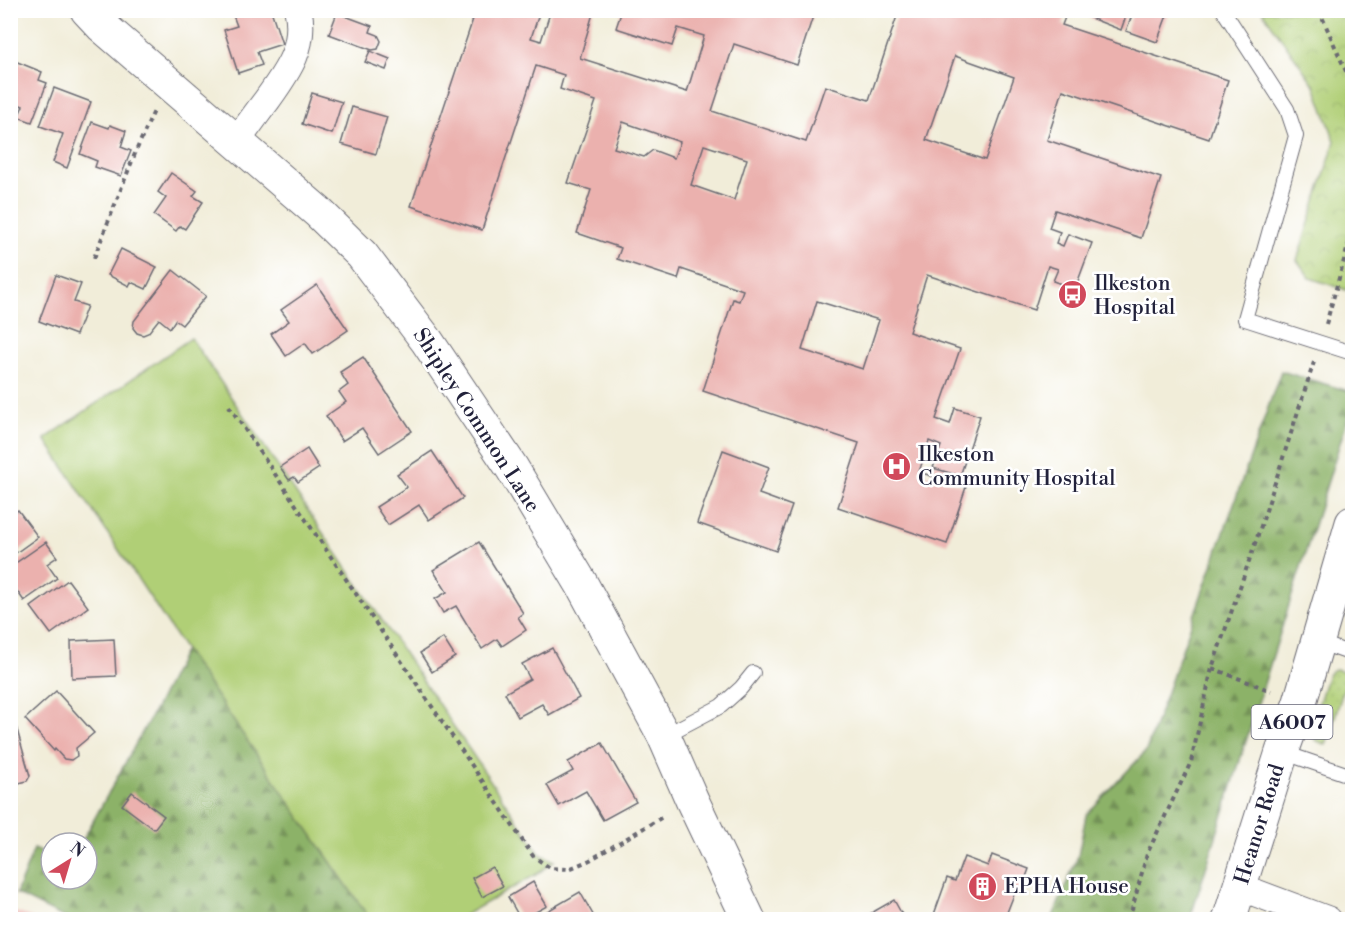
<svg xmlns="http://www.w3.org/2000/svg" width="1363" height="930" viewBox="0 0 1363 930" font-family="'Libre Bodoni',serif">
	<defs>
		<pattern id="grass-dots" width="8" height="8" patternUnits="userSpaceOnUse" patternTransform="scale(1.5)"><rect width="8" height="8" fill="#b0cf76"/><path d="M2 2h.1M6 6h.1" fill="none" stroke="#97b167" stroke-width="1.8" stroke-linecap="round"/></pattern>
		<pattern id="forest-firs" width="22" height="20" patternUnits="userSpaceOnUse" patternTransform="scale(1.5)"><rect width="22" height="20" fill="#8cb267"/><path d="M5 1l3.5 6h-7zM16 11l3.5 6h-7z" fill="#729056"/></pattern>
		<pattern id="park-crowns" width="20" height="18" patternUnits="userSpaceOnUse" patternTransform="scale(1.5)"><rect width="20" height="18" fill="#b0cf76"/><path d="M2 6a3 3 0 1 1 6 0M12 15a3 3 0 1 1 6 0" fill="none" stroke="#97b167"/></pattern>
	</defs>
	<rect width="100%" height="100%" fill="#fff"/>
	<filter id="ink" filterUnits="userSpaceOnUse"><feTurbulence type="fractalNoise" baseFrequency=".0167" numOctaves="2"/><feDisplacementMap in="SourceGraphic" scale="12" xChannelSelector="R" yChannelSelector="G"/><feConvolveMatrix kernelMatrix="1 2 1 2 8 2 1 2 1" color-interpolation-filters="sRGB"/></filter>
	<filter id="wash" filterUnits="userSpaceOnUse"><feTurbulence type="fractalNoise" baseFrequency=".008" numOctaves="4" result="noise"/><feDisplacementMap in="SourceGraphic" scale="24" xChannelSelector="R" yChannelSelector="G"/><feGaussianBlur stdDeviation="1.35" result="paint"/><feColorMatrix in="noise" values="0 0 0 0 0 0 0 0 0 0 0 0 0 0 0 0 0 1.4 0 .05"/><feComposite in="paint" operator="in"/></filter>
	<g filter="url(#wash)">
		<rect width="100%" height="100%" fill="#f1edd9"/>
		<polygon fill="url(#grass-dots)" stroke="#697858" stroke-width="1.5" points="1336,669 1349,673 1326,745 1315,740 1310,731 1327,677 1331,671"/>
		<g fill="url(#forest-firs)" stroke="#576a51" stroke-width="1.5">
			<polygon points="1281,371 1352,392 1352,405 1190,919 1052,919 1078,856 1086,815 1146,751"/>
			<polygon points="185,650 370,919 67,919 16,894 34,849 51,855 51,879 87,879 87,843 81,843 155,709"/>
		</g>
		<polygon fill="url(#park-crowns)" stroke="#697858" stroke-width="1.5" points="1262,11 1352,11 1352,292 1310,278 1297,260 1335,141 1315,86"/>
		<polygon fill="#b0cf76" stroke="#697858" stroke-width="1.5" points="191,338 540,854 554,861 537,874 458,919 370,919 185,650 45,439"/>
		<g id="blocks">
			<g fill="#ebb1ae" fill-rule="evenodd">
				<polygon points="231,10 271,10 282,44 257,52 262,65 238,73 224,30 237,26"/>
				<path d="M476,10H528L539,14L531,38L541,41L551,10H594L580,58L687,92L704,36L678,28L672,46L616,28L622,10H815L797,65L734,44L712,111L806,142L825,86L869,100L899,10H1063L1067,12L1062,25L1228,80L1209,139L1063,90L1047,140L1161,178L1141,238L1055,210L1049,228L1060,232L1056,243L1063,246L1068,234L1092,243L1075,289L1053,281L1058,269L1048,266L1034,310L927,275L909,332L960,349L936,419L950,424L955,408L980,416L960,476L933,468L941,446L929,441L919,472L966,487L947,544L838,507L859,443L703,391L733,299L739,301L743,290L681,269L678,279L617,259L621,248L577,233L591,190L568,183L596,101L560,89L564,75L536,66L482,230L411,206ZM955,56L1014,77L985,160L926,140ZM623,122L680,142L674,158L653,150L644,157L614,148ZM704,145L747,159L734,200L691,185ZM817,301L879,320L863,369L802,350Z"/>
				<polygon points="1091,10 1128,10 1121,30 1088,17"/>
				<polygon points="1134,10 1169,10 1157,42 1126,31"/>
				<polygon points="337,13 372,26 370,32 378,35 381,41 378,49 372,50 329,34"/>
				<polygon points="370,51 390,59 386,70 365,62"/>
				<polygon points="10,59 42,72 39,80 47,83 32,122 18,117 23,106 10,101"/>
				<polygon points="54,88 91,102 67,168 53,162 63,134 40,126"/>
				<polygon points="312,93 342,102 332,134 302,124"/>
				<polygon points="352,107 387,117 376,154 341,144"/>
				<polygon points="92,122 109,128 110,125 126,131 121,147 131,151 121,176 95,167 97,161 80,154"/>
				<polygon points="171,173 197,191 193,196 203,202 185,229 180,226 176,231 154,215 166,198 158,192"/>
				<polygon points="121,249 157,267 146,289 131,282 129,286 108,275"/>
				<polygon points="173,270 206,296 182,325 175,320 170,328 159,319 148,333 143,335 137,333 133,328 134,321"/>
				<polygon points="56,275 81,284 74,302 87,306 76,335 39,321"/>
				<polygon points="317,285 348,330 313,354 305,343 286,356 271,334 289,321 281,310"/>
				<polygon points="363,357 412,431 379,453 362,428 342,441 326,416 346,402 339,392 348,385 340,372"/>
				<polygon points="307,449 319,468 298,482 294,477 289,480 280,467"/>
				<polygon points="723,450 769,467 759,494 792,506 776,551 697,523"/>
				<polygon points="432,451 463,498 429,520 419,505 388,525 376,507 407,487 397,474"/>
				<polygon points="18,510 38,537 10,557 10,515"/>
				<polygon points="46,542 57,557 47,564 57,578 24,601 10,581 10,567"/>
				<polygon points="479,542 523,613 518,617 526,630 502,646 497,639 482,649 456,606 443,613 435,599 447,592 433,570"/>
				<polygon points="68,580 88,607 51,634 31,607"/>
				<polygon points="443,638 455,657 432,672 420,653"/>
				<polygon points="114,639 116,676 72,678 71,641"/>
				<polygon points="552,648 579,698 549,715 542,704 518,717 505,693 530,679 522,664"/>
				<polygon points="56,691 94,733 76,748 77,756 71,760 64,759 55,749 54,751 25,719"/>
				<polygon points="14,719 30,776 27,781 19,783 15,780 14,777 10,778 10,720"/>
				<polygon points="602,743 636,802 603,820 586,791 559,806 547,785 573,771 568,762"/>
				<polygon points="132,792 164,816 154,829 122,805"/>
				<polygon points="992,855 1029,869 1020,893 1015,892 1004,920 932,920 947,878 955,881 964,857 988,866"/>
				<polygon points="492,867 503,886 482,897 472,878"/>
				<polygon points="533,882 547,906 521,920 508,897"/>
				<polygon points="580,892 596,920 532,920"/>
				<polygon points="894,900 905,920 859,920"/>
				<polygon points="10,910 36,919 35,920 10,920"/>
			</g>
		</g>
	</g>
	<g filter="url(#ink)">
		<use href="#blocks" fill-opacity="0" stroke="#6a6972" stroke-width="1.5"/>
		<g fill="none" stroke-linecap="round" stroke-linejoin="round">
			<defs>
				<g id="service">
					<polyline points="1223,10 1287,109 1296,136 1245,319 1352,353"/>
					<polyline points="1318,642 1352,654"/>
					<polyline points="664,736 721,706 741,688 753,673"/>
					<polyline points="1282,752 1352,776"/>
				</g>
				<g id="minor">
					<path d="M237,141C247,127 257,113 267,100C287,72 306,47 298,10"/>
					<polyline points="1240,887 1328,920"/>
				</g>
				<polyline id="tertiary" points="87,10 102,26 318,212 362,255 427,341 512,468 581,583 664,736 692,800 749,920"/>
				<polyline id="primary" points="1229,920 1282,752 1300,702 1352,523"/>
			</defs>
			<use href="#service" stroke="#6a6972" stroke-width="16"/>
			<use href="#minor" stroke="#6a6972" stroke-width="29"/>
			<use href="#tertiary" stroke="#6a6972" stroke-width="35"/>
			<use href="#primary" stroke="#6a6972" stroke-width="35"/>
			<g stroke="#6a6972" stroke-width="4" stroke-dasharray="4.5 4.5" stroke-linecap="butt">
				<polyline points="1319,10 1348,76 1352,100"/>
				<polyline points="94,258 136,151 154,111"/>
				<polyline points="1326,324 1352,232"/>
				<polyline points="229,406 533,856 550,868 569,869 590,860 664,816"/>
				<polyline points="1212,668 1271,691"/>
				<polyline points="1131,920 1131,913 1147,854 1191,762 1212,668 1260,529 1314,362"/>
			</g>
			<use href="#service" stroke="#fff" stroke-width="14"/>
			<use href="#minor" stroke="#fff" stroke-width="27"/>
			<use href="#tertiary" stroke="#fff" stroke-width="33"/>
			<use href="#primary" stroke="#fff" stroke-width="33"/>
		</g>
	</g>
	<defs>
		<symbol id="bus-disc" viewBox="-11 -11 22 22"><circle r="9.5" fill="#d1495b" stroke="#fff"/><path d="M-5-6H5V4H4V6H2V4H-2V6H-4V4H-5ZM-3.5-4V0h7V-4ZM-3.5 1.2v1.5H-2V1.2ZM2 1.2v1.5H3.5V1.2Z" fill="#fff"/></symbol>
		<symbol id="hospital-disc" viewBox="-11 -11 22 22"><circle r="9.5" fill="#d1495b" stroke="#fff"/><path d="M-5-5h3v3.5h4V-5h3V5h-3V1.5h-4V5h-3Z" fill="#fff"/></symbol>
		<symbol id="building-disc" viewBox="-11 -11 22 22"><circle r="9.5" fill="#d1495b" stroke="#fff"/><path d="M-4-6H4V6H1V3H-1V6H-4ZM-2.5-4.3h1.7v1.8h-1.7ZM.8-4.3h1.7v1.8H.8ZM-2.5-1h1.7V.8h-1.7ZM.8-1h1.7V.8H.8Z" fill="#fff"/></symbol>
	</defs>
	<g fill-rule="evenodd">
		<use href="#bus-disc" x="1056" y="278" width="33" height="33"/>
		<use href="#hospital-disc" x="880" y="450" width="33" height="33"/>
		<use href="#building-disc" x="966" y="870" width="33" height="33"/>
	</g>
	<g text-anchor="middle" stroke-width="5" stroke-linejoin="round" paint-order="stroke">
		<rect fill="#fff" stroke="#646476" stroke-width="1.5" x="1251.5" y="705" width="81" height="34" rx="4.5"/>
		<g font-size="20" font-weight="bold" fill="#22223b">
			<text x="1292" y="729">A6007</text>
		</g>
		<g font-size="21" fill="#22223b" stroke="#fff" text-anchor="start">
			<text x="1094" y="290">Ilkeston<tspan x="1094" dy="24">Hospital</tspan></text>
			<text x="918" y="461">Ilkeston<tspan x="918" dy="24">Community Hospital</tspan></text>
			<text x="1004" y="893">EPHA House</text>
		</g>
		<g font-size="21" fill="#22223b" stroke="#fff">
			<text transform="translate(477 420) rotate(57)" y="7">Shipley Common Lane</text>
			<text transform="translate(1259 824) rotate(-73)" y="7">Heanor Road</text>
		</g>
	</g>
	<rect width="1363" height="930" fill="none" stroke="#fff" stroke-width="36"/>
	<g transform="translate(69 861) rotate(37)"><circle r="28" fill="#ffffff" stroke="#a7a7b1" stroke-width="1.5"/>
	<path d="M0-4.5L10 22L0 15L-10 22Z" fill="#d1495b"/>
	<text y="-9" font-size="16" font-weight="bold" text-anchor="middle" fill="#22223b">N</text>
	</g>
</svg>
